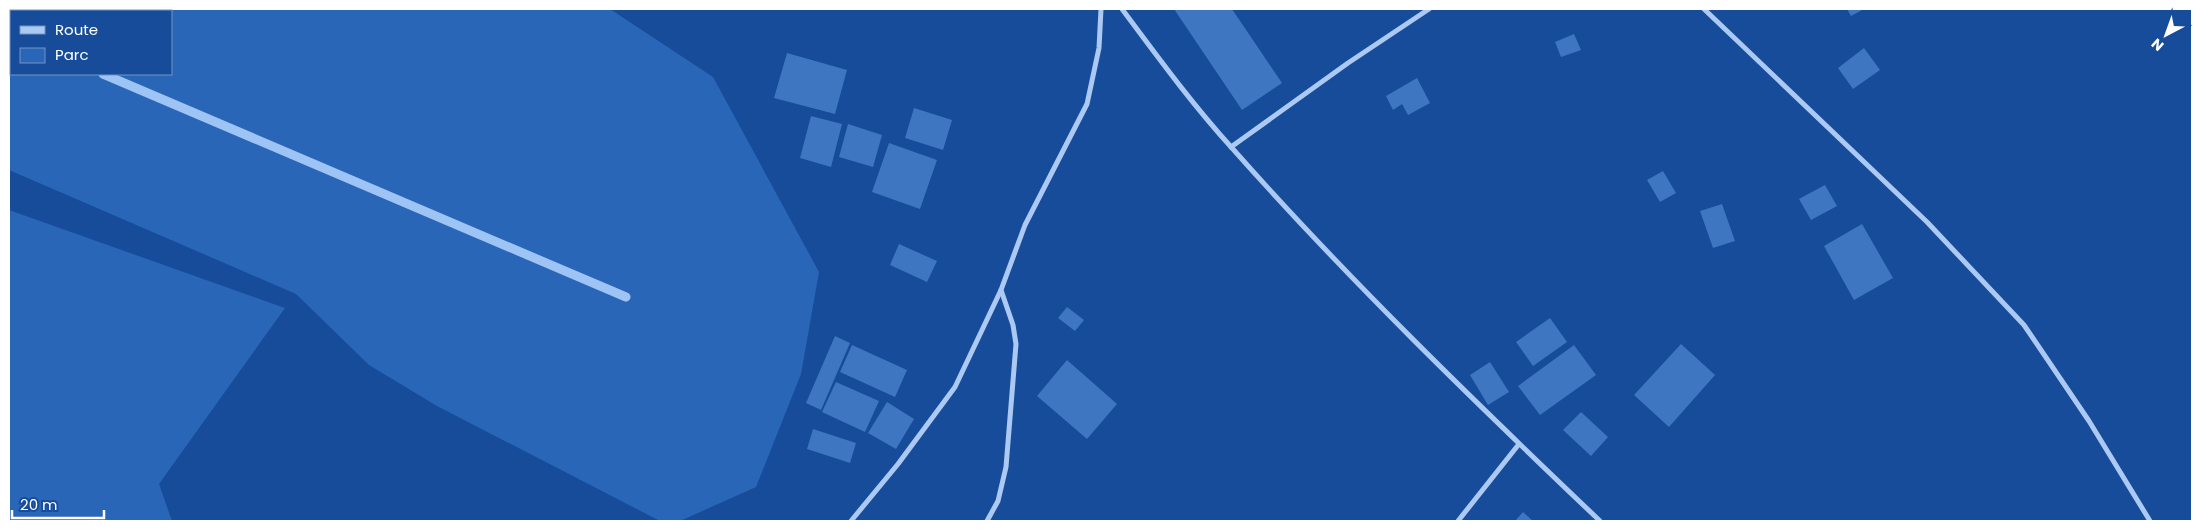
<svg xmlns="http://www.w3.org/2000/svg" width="2201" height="530" viewBox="0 0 2201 530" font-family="Poppins,sans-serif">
	<rect width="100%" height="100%" fill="#164c9a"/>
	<g fill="#2966b8" fill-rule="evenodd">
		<path d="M9,9H610L713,77L819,272L801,374L756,487L680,521H660L437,406L369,365L296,294L9,170ZM11,11H171V74H11Z"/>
		<polygon points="9,210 285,308 159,484 172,521 9,521"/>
	</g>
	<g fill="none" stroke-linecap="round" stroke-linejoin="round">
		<g stroke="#9dc4f5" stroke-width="9">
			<polyline points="9,27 11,29"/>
			<polyline points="103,74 626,297"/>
		</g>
	</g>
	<g fill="#3e76c1">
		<polygon points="1174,9 1232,9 1282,83 1242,110"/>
		<polygon points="1847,9 1864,9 1851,16"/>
		<polygon points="1574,34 1581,50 1561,57 1555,42"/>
		<polygon points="1864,48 1880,70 1853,89 1838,68"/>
		<polygon points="787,53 847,70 835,114 774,98"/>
		<polygon points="1417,78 1430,103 1408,115 1402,104 1393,110 1386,96"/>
		<polygon points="914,108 952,120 943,150 905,138"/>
		<polygon points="811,116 842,124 831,167 800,158"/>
		<polygon points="848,124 882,135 873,167 839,157"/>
		<polygon points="889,143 937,160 920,209 872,192"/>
		<polygon points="1663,171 1676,193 1660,202 1647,180"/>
		<polygon points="1825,185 1837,206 1811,220 1799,199"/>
		<polygon points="1722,204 1735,241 1713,248 1700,211"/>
		<polygon points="1862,224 1893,278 1854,300 1824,246"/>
		<polygon points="899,244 937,261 927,282 890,265"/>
		<polygon points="1067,307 1084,320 1075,331 1058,318"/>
		<polygon points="1550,318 1567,342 1533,366 1516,342"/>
		<polygon points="835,336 850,343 821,410 806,403"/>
		<polygon points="1681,344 1715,375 1669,427 1634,395"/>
		<polygon points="852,345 907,370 895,397 840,372"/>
		<polygon points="1574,345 1596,375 1540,415 1518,386"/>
		<polygon points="1067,360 1117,404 1087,439 1037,396"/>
		<polygon points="1490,362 1509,392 1488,405 1470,375"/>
		<polygon points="836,382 879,401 865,432 822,412"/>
		<polygon points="887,402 914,419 896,449 868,433"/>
		<polygon points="1581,412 1608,437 1591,456 1563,430"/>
		<polygon points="813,429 856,443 850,463 807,449"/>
		<polygon points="1523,512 1533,521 1515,521"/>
	</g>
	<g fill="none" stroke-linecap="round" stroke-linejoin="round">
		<g stroke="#abc9f2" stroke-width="5">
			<path d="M1122,9C1157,56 1192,104 1232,148C1348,279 1474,401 1600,521"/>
			<polyline points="1704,9 1927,222 2024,325 2089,421 2150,521"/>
			<polyline points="1231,147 1348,63 1429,9"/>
			<polyline points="851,521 898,464 955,387 1001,290 1025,225 1087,104 1099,48 1101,9"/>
			<polyline points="987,521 998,501 1006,467 1016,344 1013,325 1001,290"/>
			<polyline points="1458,521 1519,444"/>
		</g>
	</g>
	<rect width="2201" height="530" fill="none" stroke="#ffffff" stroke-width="20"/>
	<rect x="10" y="10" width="162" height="65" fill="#164c9a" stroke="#7394c2"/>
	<rect x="20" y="26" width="25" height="8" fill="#abc9f2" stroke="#7394c2"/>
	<text x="55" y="35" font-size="15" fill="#ffffff">Route</text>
	<rect x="20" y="48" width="25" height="15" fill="#2966b8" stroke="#7394c2"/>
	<text x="55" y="60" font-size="15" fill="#ffffff">Parc</text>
	<g transform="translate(2166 35) rotate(221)" stroke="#164c9a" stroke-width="4" paint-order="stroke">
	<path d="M0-4L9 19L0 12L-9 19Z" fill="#ffffff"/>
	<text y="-8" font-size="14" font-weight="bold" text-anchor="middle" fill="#ffffff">N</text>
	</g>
	<path d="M12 510v8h92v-8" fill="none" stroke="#ffffff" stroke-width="2.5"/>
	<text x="20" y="510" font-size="15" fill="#ffffff" stroke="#164c9a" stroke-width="4" paint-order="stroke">20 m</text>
</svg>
